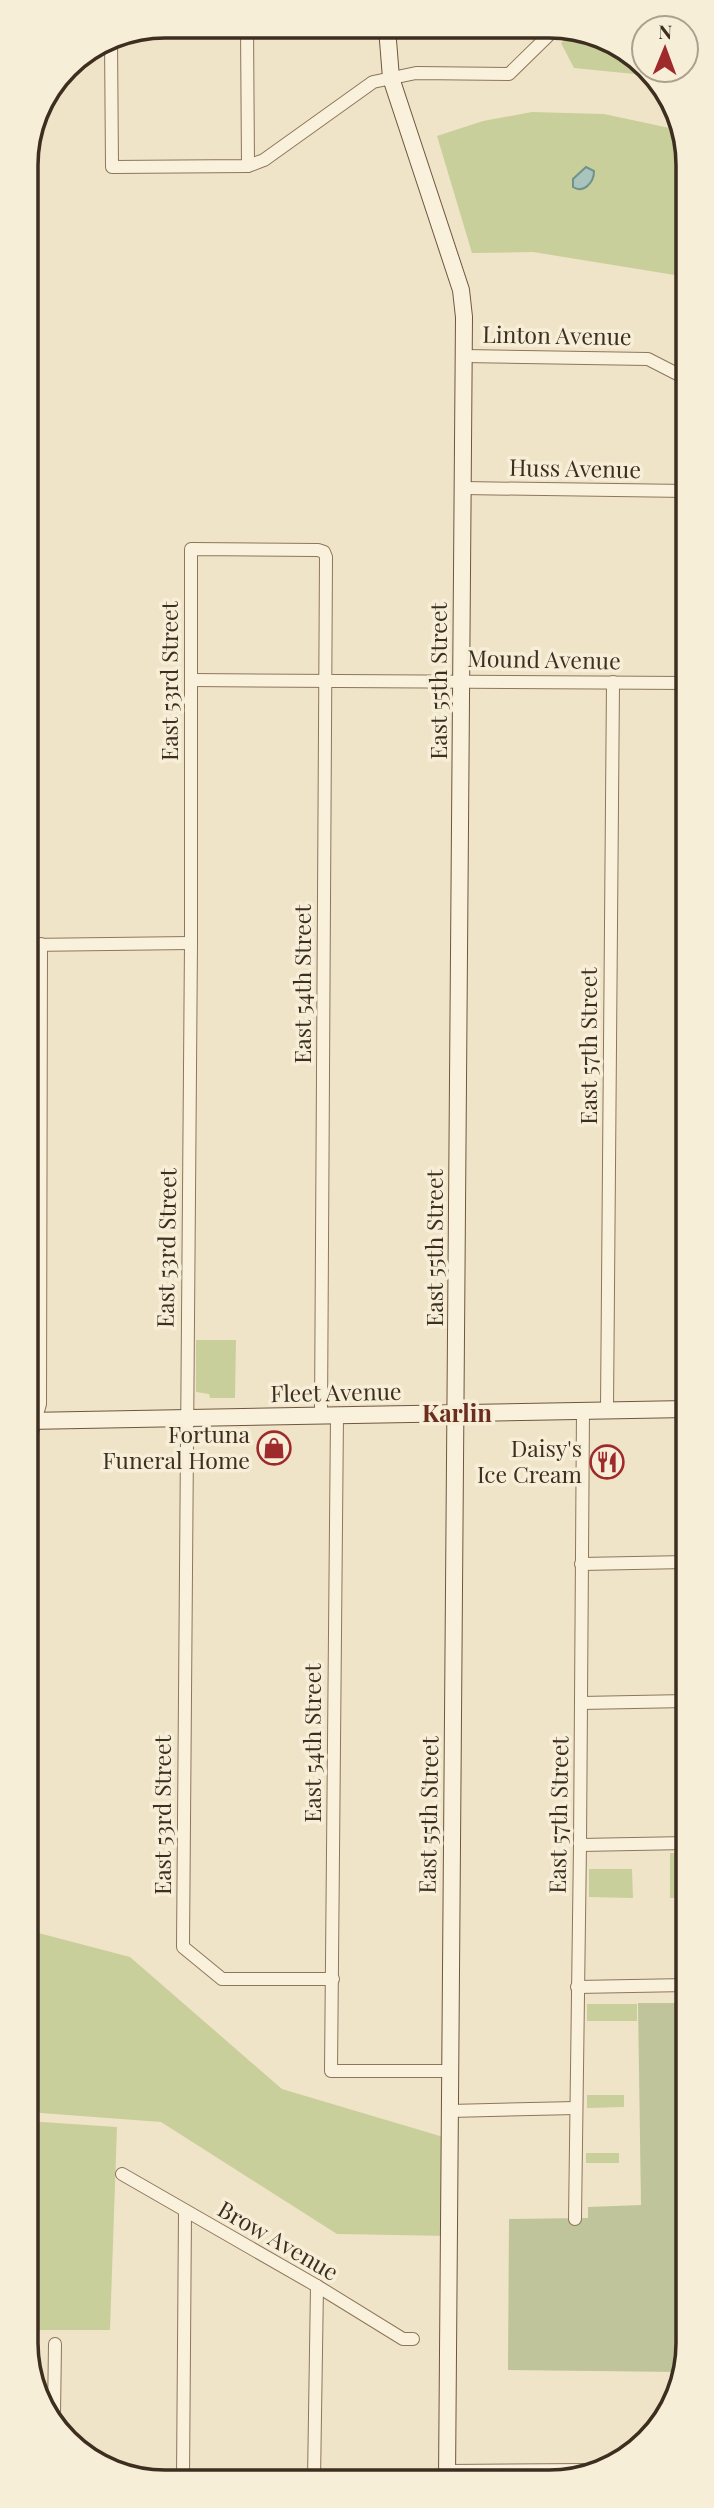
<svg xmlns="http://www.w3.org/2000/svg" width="714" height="2508" viewBox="0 0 714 2508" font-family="'Playfair Display',serif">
	<rect width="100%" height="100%" fill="#f0e4c8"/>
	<g fill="#c9cf9b">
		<polygon points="576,29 653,74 654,76 574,68 561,43"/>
		<polygon points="532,112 604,114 679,130 686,147 687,277 533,252 472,253 437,136 483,121"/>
		<polygon points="196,1340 236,1340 235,1398 210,1398 209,1394 196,1392"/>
		<rect x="670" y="1853" width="17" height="45"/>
		<polygon points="589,1869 632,1869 633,1898 589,1897"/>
		<polygon points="27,1930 130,1957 282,2089 450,2139 449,2236 337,2234 161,2122 27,2112"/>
		<rect x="587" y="2004" width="50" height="17"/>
		<polygon points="587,2095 624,2095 624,2107 587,2108"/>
		<polygon points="27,2121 117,2127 110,2330 27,2330"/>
		<rect x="586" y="2153" width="33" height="10"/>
	</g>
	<polygon fill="#bfc49a" points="638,2003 687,2003 687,2351 679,2372 508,2370 509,2219 588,2218 588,2207 641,2205"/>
	<path fill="#a9c4bc" stroke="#6f938a" stroke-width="2" d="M586,167L594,171C594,182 584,194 573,187V179Z"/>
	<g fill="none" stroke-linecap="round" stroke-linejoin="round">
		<defs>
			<g id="street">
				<polyline points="247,27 248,166"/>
				<polyline points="111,38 112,167 248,166 264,160 373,82 416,73 509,74 555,29"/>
				<polyline points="464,356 648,359 687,379"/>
				<polyline points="463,488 687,491"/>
				<polyline points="191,680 687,683"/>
				<polyline points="27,945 191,943"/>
				<polyline points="607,1409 613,682"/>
				<polyline points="337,1415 331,2071 449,2071"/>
				<polyline points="321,1416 326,557 324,552 318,550 191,549 191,943 183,1947 222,1979 333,1979"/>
				<polyline points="581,1564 687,1562"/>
				<polyline points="581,1703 687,1701"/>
				<polyline points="580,1845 687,1843"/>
				<polyline points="27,1921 30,1824 31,1436 40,1404 41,944"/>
				<polyline points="577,1987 687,1985"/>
				<polyline points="450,2111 576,2108"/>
				<polyline points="122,2174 317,2286 403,2339 413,2339"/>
				<polyline points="575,2219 580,1845 583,1410"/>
				<polyline points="54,2414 55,2344"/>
				<polyline points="447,2471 587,2470"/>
				<polyline points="183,2479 185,2212"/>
				<polyline points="314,2480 317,2286"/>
			</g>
			<g id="secondary">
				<polyline points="387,28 391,78 461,290 464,317 447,2480"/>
				<polyline points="27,1421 687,1409"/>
			</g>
		</defs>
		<use href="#street" stroke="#8d765c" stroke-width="14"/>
		<use href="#secondary" stroke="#6f573f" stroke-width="18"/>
		<use href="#street" stroke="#faf1dc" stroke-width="12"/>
		<use href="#secondary" stroke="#faf1dc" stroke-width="16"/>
	</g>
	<defs>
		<symbol id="shop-ring" viewBox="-11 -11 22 22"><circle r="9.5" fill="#f7eed8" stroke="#9e2a2b" stroke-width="1.5"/><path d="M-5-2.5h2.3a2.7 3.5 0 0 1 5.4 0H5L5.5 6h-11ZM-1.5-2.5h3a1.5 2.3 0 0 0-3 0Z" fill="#9e2a2b"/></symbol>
		<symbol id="restaurant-ring" viewBox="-11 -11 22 22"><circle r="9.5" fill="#f7eed8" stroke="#9e2a2b" stroke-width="1.5"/><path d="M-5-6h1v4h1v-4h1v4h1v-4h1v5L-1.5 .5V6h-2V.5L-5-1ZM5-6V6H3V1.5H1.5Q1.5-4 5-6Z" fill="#9e2a2b"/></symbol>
	</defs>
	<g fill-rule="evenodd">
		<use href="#shop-ring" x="255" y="1429" width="38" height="38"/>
		<use href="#restaurant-ring" x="588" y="1443" width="38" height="38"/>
	</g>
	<g text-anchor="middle" stroke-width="7" stroke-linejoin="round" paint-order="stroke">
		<g font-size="23" fill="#3d2e20" stroke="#f7eed8">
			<text transform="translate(557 336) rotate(1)" y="8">Linton Avenue</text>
			<text transform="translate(575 469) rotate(1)" y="8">Huss Avenue</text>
			<text transform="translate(544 660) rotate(1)" y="8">Mound Avenue</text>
			<text transform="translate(170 681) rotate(-90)" y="8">East 53rd Street</text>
			<text transform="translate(439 681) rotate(-90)" y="8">East 55th Street</text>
			<text transform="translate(303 984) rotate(-90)" y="8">East 54th Street</text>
			<text transform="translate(589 1046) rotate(-90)" y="8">East 57th Street</text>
			<text transform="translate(167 1248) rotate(-89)" y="8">East 53rd Street</text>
			<text transform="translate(435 1248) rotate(-90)" y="8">East 55th Street</text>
			<text transform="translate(336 1393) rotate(-1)" y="8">Fleet Avenue</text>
			<text transform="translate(313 1743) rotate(-90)" y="8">East 54th Street</text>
			<text transform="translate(163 1815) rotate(-90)" y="8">East 53rd Street</text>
			<text transform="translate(429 1815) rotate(-89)" y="8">East 55th Street</text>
			<text transform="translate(559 1815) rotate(-89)" y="8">East 57th Street</text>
			<text transform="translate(278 2241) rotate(30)" y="8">Brow Avenue</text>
		</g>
		<g font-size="23" fill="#3d2e20" stroke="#f7eed8" text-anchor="end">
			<text x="250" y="1443">Fortuna<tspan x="250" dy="26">Funeral Home</tspan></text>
			<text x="582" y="1457">Daisy's<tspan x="582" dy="26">Ice Cream</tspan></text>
		</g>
		<g font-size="24" font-weight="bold" fill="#6b2e1e" stroke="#f7eed8">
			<text x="457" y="1422">Karlin</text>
		</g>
	</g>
	<path d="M0 0H714V2508H0ZM165 38H549A127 127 0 0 1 676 165V2343A127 127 0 0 1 549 2470H165A127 127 0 0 1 38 2343V165A127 127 0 0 1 165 38Z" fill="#f7eed8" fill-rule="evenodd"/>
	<path fill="none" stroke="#3d2e20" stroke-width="3.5" d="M165 38H549A127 127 0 0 1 676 165V2343A127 127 0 0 1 549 2470H165A127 127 0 0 1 38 2343V165A127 127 0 0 1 165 38Z"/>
	<g transform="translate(665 49) rotate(1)"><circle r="33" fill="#f7eed8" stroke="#ada18e" stroke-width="2"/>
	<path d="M0-5L12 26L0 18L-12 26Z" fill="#9e2a2b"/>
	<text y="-10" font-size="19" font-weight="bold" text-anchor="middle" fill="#3d2e20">N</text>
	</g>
</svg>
